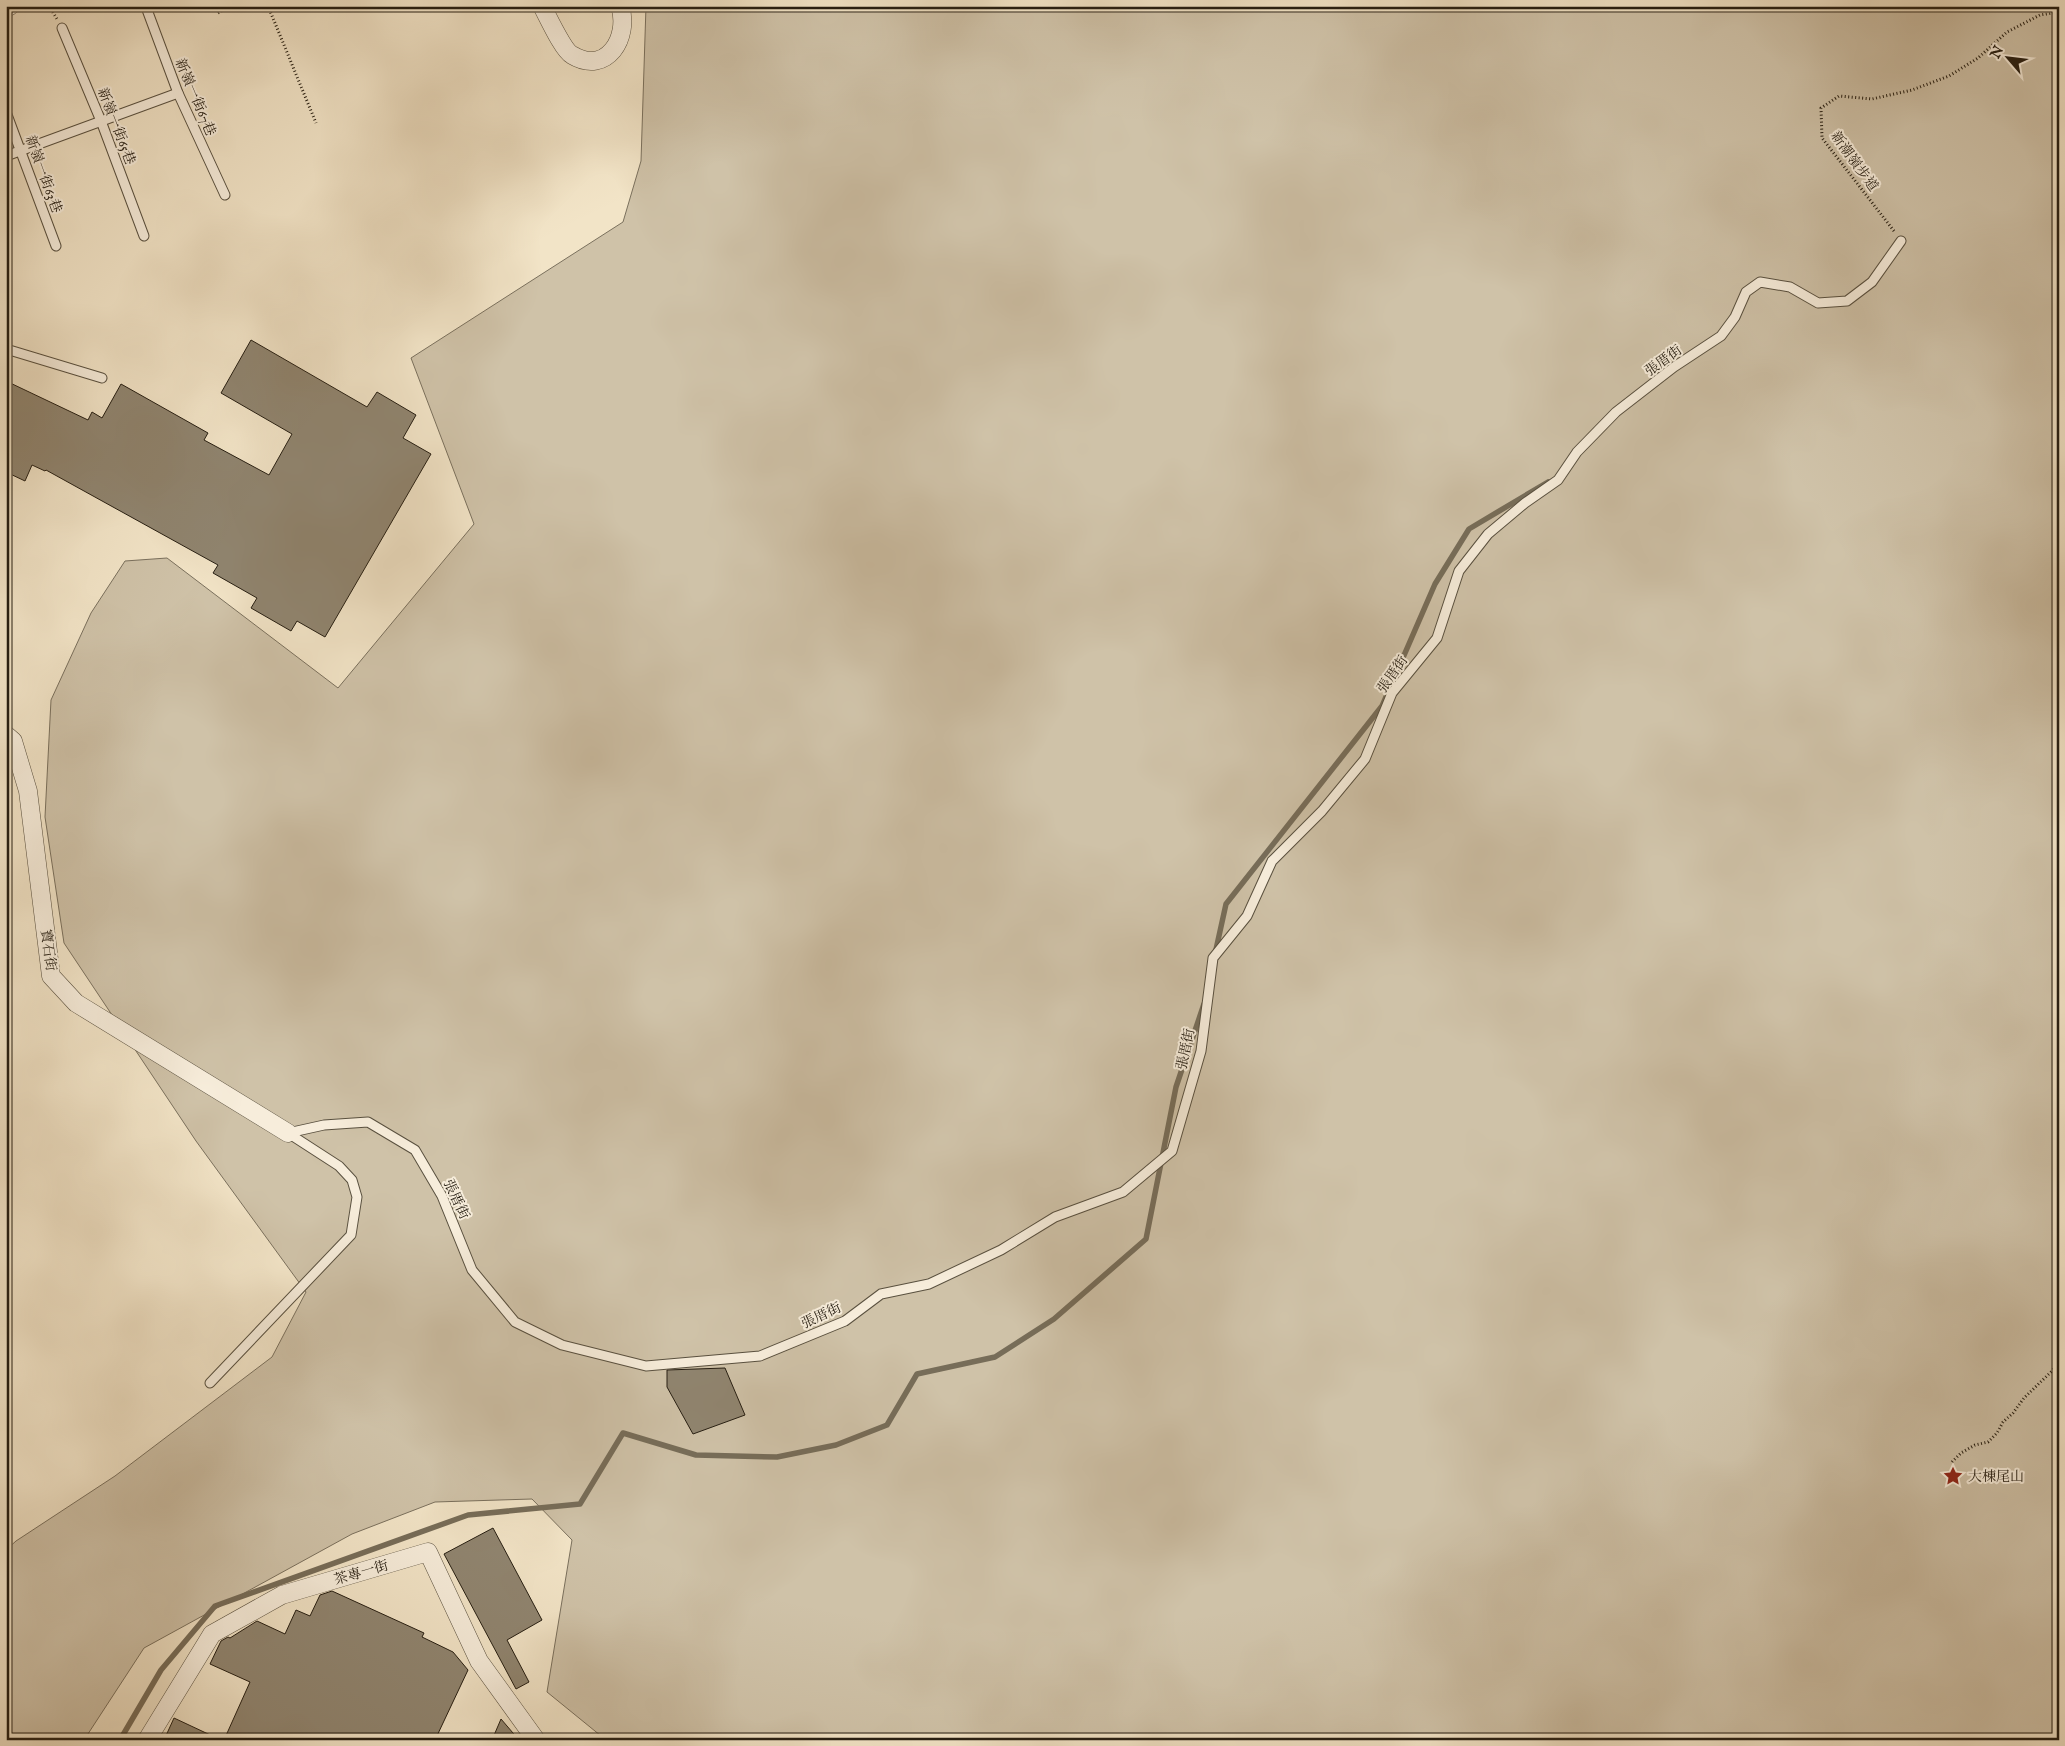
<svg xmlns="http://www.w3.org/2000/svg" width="2065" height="1746" viewBox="0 0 2065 1746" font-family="'IM FELL English','Noto Serif TC',serif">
	<rect width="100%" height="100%" fill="#f2e4c7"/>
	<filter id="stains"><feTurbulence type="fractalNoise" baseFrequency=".004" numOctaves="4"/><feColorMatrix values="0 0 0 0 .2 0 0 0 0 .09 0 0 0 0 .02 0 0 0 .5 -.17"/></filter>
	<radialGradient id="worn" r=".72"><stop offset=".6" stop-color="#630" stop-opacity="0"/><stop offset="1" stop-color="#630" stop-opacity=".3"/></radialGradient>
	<polygon fill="#cfc2a8" stroke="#7a705d" points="646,6 2059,6 2059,1740 606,1740 547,1692 572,1540 532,1499 435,1502 352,1534 144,1648 84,1740 6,1740 6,1550 16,1541 115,1476 272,1357 306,1292 196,1141 64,943 45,817 51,700 91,613 125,561 167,558 338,688 474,524 411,358 623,222 641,161"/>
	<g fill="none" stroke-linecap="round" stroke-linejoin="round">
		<g stroke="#776d59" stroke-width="5.5">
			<polyline points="1215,954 1226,904 1382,706 1435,584 1469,529 1548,482"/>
			<polyline points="120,1740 161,1670 215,1606 468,1515 580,1504 623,1433 696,1455 777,1457 836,1445 887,1425 917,1374 995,1357 1054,1319 1146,1239 1176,1087 1204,1004"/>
		</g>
	</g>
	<g fill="#908570" stroke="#261e12">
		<polygon points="251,340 367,407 377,392 416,415 403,438 431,454 325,637 297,621 291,631 251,608 257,598 213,573 218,565 46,470 45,471 32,465 25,481 6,472 6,381 88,420 92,412 102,418 121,384 208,433 204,440 269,475 292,434 221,393"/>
		<polygon points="725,1368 745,1415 693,1434 667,1387 667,1370"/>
		<polygon points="493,1528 542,1620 507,1640 529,1682 516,1689 444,1554"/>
		<polygon points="332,1591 424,1633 422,1637 453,1652 468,1670 435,1740 224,1740 250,1682 210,1664 221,1641 228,1637 230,1638 257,1621 285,1634 296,1610 310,1616 320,1595"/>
		<polygon points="174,1718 221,1740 164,1740"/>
		<polygon points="501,1719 519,1740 492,1740"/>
	</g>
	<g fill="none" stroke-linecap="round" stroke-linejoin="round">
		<defs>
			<g id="lane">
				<polyline points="146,7 178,93 225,195"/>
				<polyline points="62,28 101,121 144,236"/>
				<polyline points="6,112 56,246"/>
				<polyline points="6,156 178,93"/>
				<polyline points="6,349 102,378"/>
				<polyline points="288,1133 324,1125 368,1122 415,1150 442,1196 472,1270 515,1322 562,1345 646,1366 760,1356 845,1321 881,1294 929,1284 1001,1250 1055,1217 1123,1192 1172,1151 1201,1051 1213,958 1247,916 1272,861 1322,811 1365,759 1392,693 1437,638 1459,571 1488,534 1525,503 1558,480 1577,452 1616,412 1674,367 1721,336 1735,317 1746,292 1760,282 1790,287 1818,303 1847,301 1872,282 1901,241"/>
				<polyline points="210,1383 351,1235 357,1197 352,1180 339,1166 288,1133"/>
			</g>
			<g id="street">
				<path d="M542,6C548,17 563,50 572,55C607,76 630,37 620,6"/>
				<polyline points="6,8 10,6"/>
				<polyline points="6,735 13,741 28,791 51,976 76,1003 288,1133"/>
				<polyline points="147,1740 212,1634 282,1595 428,1552 479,1661 536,1740"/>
			</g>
		</defs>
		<use href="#lane" stroke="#59503f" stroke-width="11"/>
		<use href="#street" stroke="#59503f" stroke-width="19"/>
		<g stroke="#261e12" stroke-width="3" stroke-dasharray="1 2.5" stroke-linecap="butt">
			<polyline points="49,6 57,19"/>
			<polyline points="268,6 316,123"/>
			<polyline points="218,13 229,6"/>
			<polyline points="1894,231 1822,138 1821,108 1839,96 1872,99 1912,90 1949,76 1978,58 2007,32 2040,15 2059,12"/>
			<polyline points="1952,1462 1961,1453 1975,1445 1988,1442 1997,1433 2003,1422 2013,1413 2024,1398 2052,1371 2059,1362"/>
		</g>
		<use href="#lane" stroke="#f7eddb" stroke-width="9"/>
		<use href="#street" stroke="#f7eddb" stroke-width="18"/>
	</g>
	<defs>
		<symbol id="sight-bare" viewBox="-9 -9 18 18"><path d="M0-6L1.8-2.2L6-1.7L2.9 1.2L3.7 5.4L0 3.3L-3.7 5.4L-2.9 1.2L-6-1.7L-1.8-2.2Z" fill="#8f2418" stroke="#f7eddb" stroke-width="2.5" paint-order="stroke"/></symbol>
	</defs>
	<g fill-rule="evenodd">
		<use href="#sight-bare" x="1939" y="1462" width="28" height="28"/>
	</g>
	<g text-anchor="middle" stroke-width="4" stroke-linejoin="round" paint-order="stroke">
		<g font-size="14" fill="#261e12" stroke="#f7eddb">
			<text transform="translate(196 97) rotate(67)" y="5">新嶺一街67巷</text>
			<text transform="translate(117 126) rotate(69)" y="5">新嶺一街65巷</text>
			<text transform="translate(1855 161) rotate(54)" y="5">新潮嶺步道</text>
			<text transform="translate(44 174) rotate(70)" y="5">新嶺一街63巷</text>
			<text transform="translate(1663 360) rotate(-36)" y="5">張厝街</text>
			<text transform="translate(1392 674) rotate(-55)" y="5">張厝街</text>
			<text transform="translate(49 950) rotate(82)" y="5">寶石街</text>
			<text transform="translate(1185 1049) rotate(-78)" y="5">張厝街</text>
			<text transform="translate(457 1199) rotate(65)" y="5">張厝街</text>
			<text transform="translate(821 1315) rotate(-25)" y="5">張厝街</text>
			<text transform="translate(361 1572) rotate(-16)" y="5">茶專一街</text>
		</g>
		<g font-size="14" fill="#261e12" stroke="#f7eddb" text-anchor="start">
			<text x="1968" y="1481">大棟尾山</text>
		</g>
	</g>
	<rect width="2065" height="1746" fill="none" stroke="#f2e4c7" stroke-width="25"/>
	<rect x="8" y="8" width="2050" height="1731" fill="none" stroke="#261e12" stroke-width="2.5"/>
	<rect x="12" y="12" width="2040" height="1721" fill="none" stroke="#261e12"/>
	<g transform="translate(2008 58) rotate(298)" stroke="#f7eddb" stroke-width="4" paint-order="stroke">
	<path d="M0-4L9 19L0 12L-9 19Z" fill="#261e12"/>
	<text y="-8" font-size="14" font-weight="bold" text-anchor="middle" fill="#261e12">N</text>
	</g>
	<rect width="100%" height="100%" filter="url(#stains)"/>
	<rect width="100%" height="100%" fill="url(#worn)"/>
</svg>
